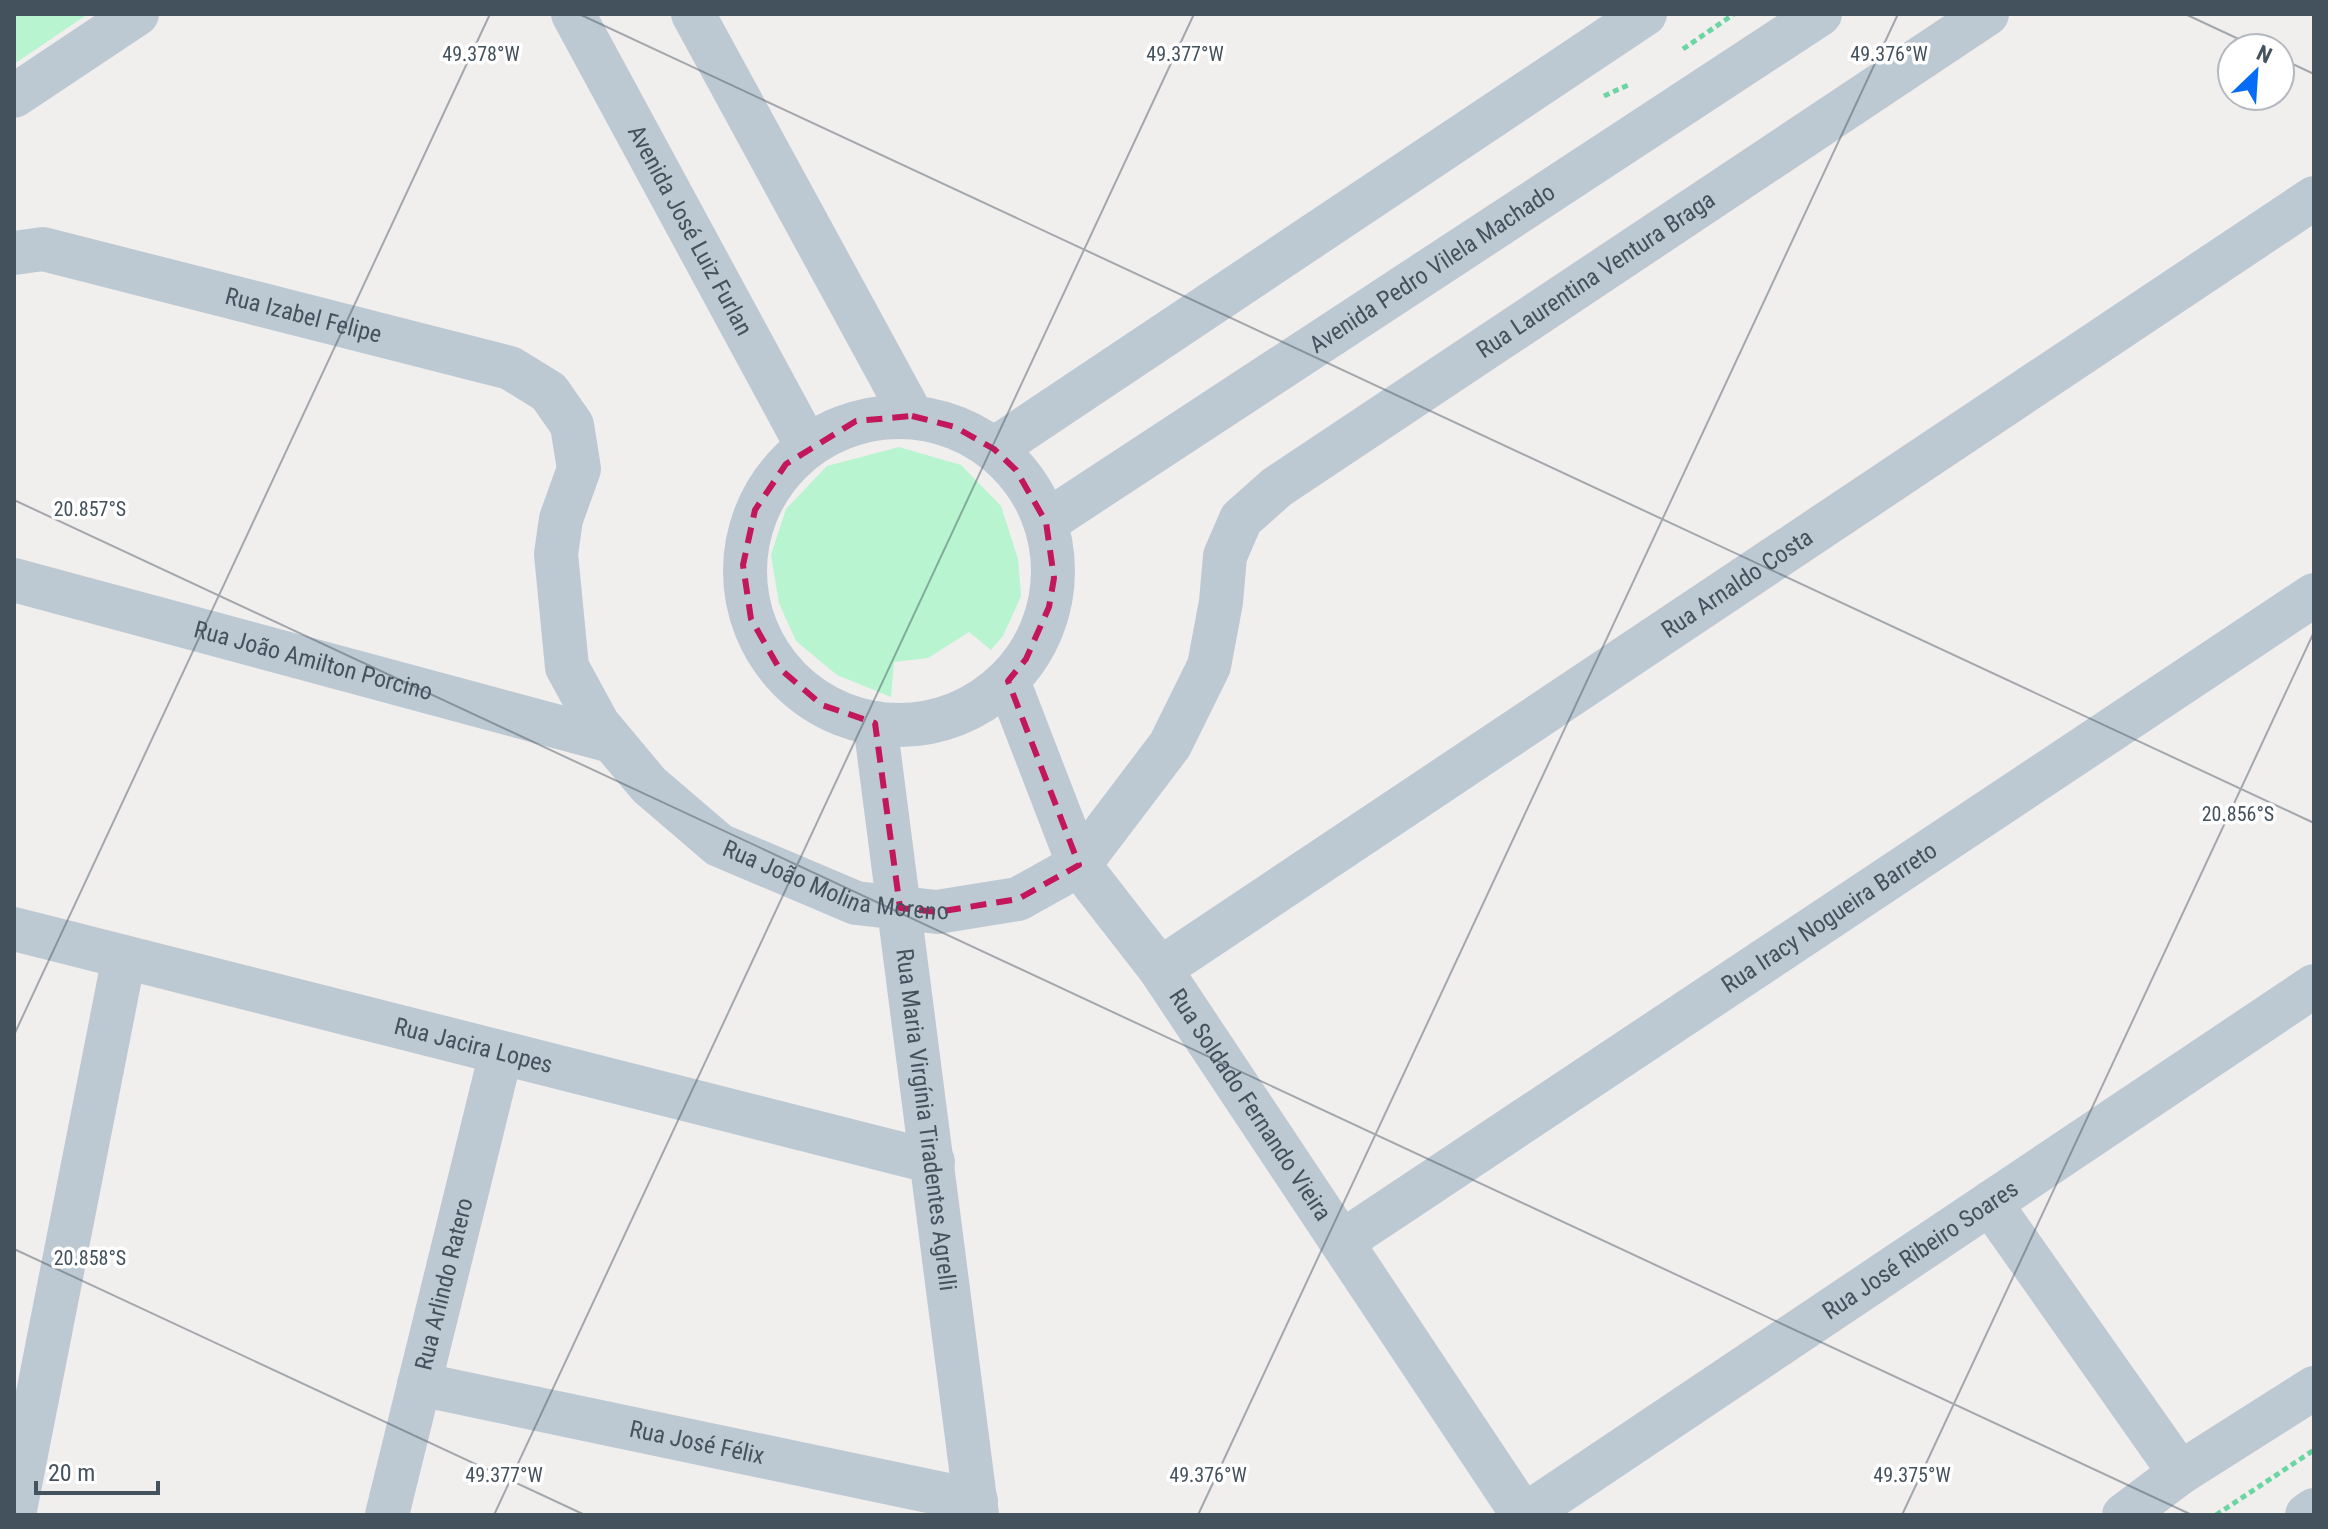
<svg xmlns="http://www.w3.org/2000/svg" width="2328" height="1529" viewBox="0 0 2328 1529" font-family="'Roboto Condensed',sans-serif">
	<rect width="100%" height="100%" fill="#f1eeee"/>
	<g fill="#b7f4cf">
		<polygon points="14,14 88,14 14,64"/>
		<polygon points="899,447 961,465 1001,506 1018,559 1021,596 1003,636 991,650 969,632 928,658 894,662 891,697 837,675 796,641 779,603 771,555 786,509 827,466"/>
	</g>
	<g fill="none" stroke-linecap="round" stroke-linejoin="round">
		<g stroke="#6bd6a2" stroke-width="5" stroke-dasharray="6 4" stroke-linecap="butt">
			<polyline points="1683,49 1734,14"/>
			<polyline points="1604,96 1628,85"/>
			<polyline points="2216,1515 2314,1450"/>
		</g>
		<g stroke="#bdc9d2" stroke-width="44">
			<path id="s1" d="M573,14L807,446"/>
			<polyline points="693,14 912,416"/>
			<polyline points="14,96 137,14"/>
			<path id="s2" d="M14,253L43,249L510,368L549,392L572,425L579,469L561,519L556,554L567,667L598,724L649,785L719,845L856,903L937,912L1018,899L1079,865L1170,745L1209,666L1221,602L1225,556L1241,519L1277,487L1987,14"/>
			<circle cx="899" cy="571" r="154"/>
			<polyline points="994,449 1645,14"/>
			<path id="s3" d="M1046,522L1820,14"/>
			<path id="s4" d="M14,580L611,741"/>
			<path id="s5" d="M1008,681L1079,865L1160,969L1523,1515"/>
			<path id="s6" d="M875,723L977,1515"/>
			<path id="s7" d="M14,929L933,1162"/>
			<path id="s8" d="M1160,969L2314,198"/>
			<polyline points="1990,1203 2180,1473"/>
			<path id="s9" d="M1343,1241L2314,595"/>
			<path id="s10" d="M419,1384L976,1501"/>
			<polyline points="14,1515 124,957"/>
			<path id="s11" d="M387,1515L501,1053"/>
			<path id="s12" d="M1525,1515L2314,986"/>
			<polyline points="2124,1515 2180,1473 2314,1388"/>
			<polyline points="2307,1515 2314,1510"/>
		</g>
	</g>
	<path fill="none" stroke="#c2185b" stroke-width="6" stroke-dasharray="16 10" stroke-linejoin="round" d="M912,416L955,427L994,449L1016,470L1046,522L1054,578L1049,607L1026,659L1008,681L1079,865L1018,899L937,912L900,908L875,723L822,705L779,668L751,619L743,565L755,510L786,464L856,421Z"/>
	<path fill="none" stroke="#44525e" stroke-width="2" stroke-opacity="0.45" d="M579,14L2314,823M2185,14L2258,48M2280,58L2314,74M14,500L2192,1515M14,1035L490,14M14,1249L585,1515M494,1515L1194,14M1198,1515L1898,14M1902,1515L2314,632"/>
	<g text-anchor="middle" stroke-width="7" stroke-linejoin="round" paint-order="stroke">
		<g font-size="24" fill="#44525e" stroke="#fff">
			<text dy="8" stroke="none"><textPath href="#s1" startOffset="246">Avenida José Luiz Furlan</textPath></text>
			<text dy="8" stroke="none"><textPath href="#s3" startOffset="462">Avenida Pedro Vilela Machado</textPath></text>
			<text dy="8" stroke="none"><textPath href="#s2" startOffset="2284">Rua Laurentina Ventura Braga</textPath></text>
			<text dy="8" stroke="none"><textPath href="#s2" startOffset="298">Rua Izabel Felipe</textPath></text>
			<text dy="8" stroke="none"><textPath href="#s8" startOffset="694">Rua Arnaldo Costa</textPath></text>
			<text dy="8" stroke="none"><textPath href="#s4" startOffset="310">Rua João Amilton Porcino</textPath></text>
			<text dy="8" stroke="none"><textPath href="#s2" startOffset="1204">Rua João Molina Moreno</textPath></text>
			<text dy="8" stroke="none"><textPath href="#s9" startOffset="584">Rua Iracy Nogueira Barreto</textPath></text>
			<text dy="8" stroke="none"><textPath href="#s7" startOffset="474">Rua Jacira Lopes</textPath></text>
			<text dy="8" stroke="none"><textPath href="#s5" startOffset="492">Rua Soldado Fernando Vieira</textPath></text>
			<text dy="8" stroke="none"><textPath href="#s6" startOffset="400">Rua Maria Virgínia Tiradentes Agrelli</textPath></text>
			<text dy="8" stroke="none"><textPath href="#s12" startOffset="476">Rua José Ribeiro Soares</textPath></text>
			<text dy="8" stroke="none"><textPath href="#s11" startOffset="238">Rua Arlindo Ratero</textPath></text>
			<text dy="8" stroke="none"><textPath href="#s10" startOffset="284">Rua José Félix</textPath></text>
		</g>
	</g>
	<g font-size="20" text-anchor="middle" fill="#44525e" stroke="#fff" stroke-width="7" stroke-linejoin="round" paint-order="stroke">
		<text x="481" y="61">49.378°W</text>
		<text x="1185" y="61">49.377°W</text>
		<text x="1889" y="61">49.376°W</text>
		<text x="90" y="516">20.857°S</text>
		<text x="2238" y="821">20.856°S</text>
		<text x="90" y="1265">20.858°S</text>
		<text x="504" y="1482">49.377°W</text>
		<text x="1208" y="1482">49.376°W</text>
		<text x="1912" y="1482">49.375°W</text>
	</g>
	<rect width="2328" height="1529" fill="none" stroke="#44525e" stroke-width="32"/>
	<g transform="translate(2256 72) rotate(25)"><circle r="38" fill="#ffffff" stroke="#b4babf" stroke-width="2"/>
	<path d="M0-6L14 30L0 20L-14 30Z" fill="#046cf6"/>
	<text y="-12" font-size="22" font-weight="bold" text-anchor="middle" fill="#44525e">N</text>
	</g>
	<path d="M36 1481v12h122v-12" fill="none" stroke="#44525e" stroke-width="4"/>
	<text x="48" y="1481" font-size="24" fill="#44525e" stroke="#ffffff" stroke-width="6" paint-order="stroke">20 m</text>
</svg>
